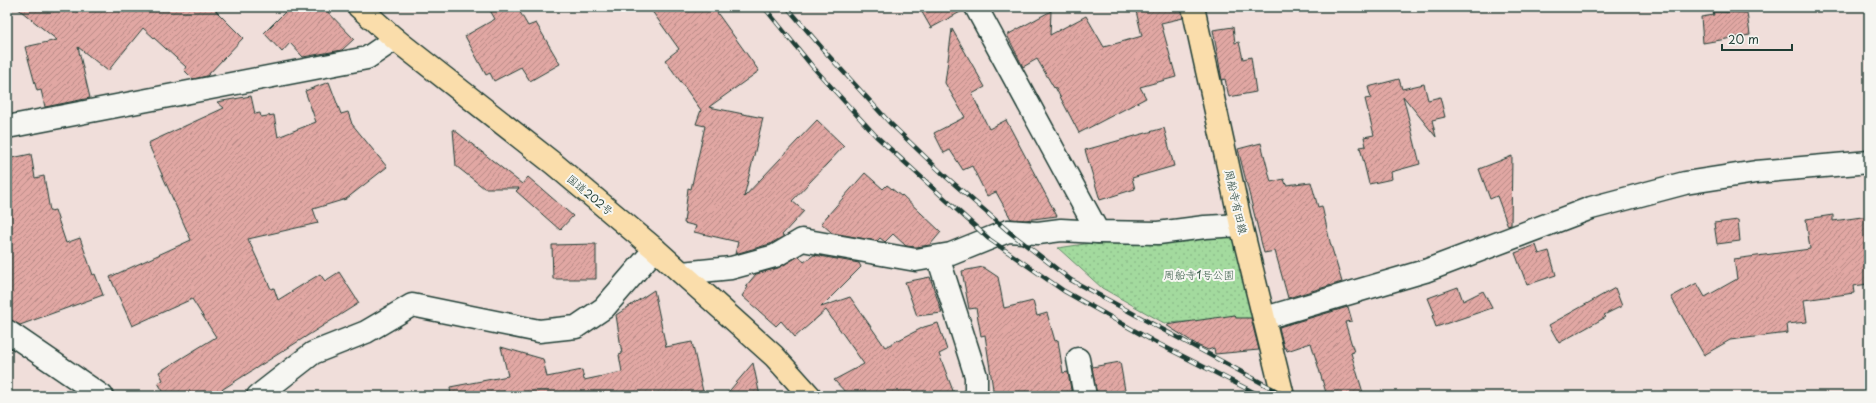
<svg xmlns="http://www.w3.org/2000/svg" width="1876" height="403" viewBox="0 0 1876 403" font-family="'Playpen Sans','Klee One',sans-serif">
	<defs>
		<pattern id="green-dots" width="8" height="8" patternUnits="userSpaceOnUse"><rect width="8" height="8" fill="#a3da9e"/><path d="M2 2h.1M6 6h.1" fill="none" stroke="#8cbc89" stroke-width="1.8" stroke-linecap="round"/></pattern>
		<pattern id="building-hatch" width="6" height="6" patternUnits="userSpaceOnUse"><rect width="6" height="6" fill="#e1a7a3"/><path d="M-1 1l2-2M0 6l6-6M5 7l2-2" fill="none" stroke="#b68986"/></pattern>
	</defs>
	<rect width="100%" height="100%" fill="#f0deda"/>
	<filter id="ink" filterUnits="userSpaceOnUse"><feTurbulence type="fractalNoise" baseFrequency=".025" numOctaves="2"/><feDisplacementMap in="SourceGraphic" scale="8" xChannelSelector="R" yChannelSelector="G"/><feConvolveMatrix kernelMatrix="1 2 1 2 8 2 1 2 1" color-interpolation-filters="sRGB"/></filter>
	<g filter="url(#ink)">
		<polygon fill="url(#green-dots)" stroke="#618c69" points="1241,225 1265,318 1164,323 1102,288 1058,248 1158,233"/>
		<g fill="url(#building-hatch)" stroke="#1f3d34">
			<polygon points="16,7 212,7 243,38 207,76 193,79 184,70 186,67 143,28 108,71 78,47 90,98 45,107 41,90 37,91 25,47 57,40"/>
			<polygon points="290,7 323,7 354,39 342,50 303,57 290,43 282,52 264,33"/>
			<polygon points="488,7 517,7 528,26 536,23 560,64 530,81 521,67 494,81 490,73 486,75 465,36 495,19"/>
			<polygon points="649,7 713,7 759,71 709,107 763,118 744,197 817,120 844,146 792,201 804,211 782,235 784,236 770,244 735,254 738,242 694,232 696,226 684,223 688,188 691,189 705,126 696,124 701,110 665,60 679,49"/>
			<polygon points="919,7 964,7 964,10 931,28"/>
			<polygon points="1135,7 1181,7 1183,18 1161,23 1176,77 1140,87 1146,98 1079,133 1055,87 1054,88 1037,59 1023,67 1007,35 1051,11 1050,35 1086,16 1104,47 1142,36"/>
			<polygon points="1713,12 1747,13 1750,35 1703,43 1701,17 1714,15"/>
			<polygon points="1233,27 1235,43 1239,42 1243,59 1251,57 1256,92 1229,97 1225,79 1222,80 1213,30"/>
			<polygon points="952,29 985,87 972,94 989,129 1006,120 1057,216 1025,220 1011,219 996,192 987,196 972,166 963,170 950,150 944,153 934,133 965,117 945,83"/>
			<polygon points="1399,79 1402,89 1424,84 1428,100 1440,97 1445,117 1432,120 1436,137 1403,96 1420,164 1391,172 1392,179 1369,184 1360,147 1366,146 1364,137 1374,135 1365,99 1371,98 1368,87"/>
			<polygon points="329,82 341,114 348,112 352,124 387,167 346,199 313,209 318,223 248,239 271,289 274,288 278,300 320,274 325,281 339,272 359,303 212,396 166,396 158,383 163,380 159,372 216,337 192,299 132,326 110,277 191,240 148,143 224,108 217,102 251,96 255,114 260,113 261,117 274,115 278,137 316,122 305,91"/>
			<polygon points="1164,128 1174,166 1132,178 1135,189 1100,200 1085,150"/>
			<polygon points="453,129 522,184 528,177 573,216 560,230 516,191 519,188 484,188 456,166"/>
			<polygon points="1261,143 1271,182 1284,179 1286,185 1311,182 1318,207 1322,206 1330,242 1342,282 1288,298 1275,251 1264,253 1238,149"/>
			<polygon points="31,154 35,178 44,176 50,211 55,210 66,243 80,238 93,275 95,274 103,295 20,325 7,319 7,159"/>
			<polygon points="1512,156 1511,225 1508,226 1497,196 1490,199 1479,169"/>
			<polygon points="865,173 883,189 887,185 901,196 902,195 941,232 930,245 916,247 906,246 893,234 885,242 880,238 877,241 832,233 821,223"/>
			<polygon points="1833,215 1833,221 1869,216 1869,284 1853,286 1854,293 1804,300 1807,322 1787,324 1788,333 1730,340 1704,355 1671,297 1697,283 1705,297 1737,279 1734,259 1810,249 1806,219"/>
			<polygon points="1738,220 1740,241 1717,244 1714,223"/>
			<polygon points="596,244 596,279 553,279 552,245"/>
			<polygon points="1536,245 1539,254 1549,251 1556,275 1527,285 1515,253"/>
			<polygon points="814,255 859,263 861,267 821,307 850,297 885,347 924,327 938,323 947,350 939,354 955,396 849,396 834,380 864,364 826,310 795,337 781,321 776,326 742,296 748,287 746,286 756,274 778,268 799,256 804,262"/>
			<polygon points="983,267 998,277 1004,308 1033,301 1037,316 1047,313 1055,341 1058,340 1063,373 1068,372 1072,396 994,396 985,335 981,336 976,308 969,309 962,271"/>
			<polygon points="930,277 942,313 917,316 905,282"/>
			<polygon points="1458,287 1463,301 1483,291 1492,308 1436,327 1432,316 1435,315 1428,298"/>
			<polygon points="1615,288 1622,306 1604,315 1606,317 1559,343 1549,325"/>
			<polygon points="654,290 666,347 692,342 704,396 451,396 450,387 508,376 501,347 543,359 547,377 582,370 584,380 622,372 619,355 622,354 616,315"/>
			<polygon points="1348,307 1352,321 1345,322 1354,352 1351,353 1364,396 1327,396 1311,343 1287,351 1286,348 1284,348 1279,327"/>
			<polygon points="1235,315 1236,318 1251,318 1259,350 1215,354 1214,348 1208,350 1199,346 1166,325"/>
			<polygon points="1120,362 1126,396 1097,396 1092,367"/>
			<polygon points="753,363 760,396 725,396"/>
		</g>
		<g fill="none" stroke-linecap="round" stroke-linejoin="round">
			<defs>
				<g id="minor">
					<polyline points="976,7 1098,232 1158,233 1205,227 1241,225"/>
					<polyline points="7,127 367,58 395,39"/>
					<polyline points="938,257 976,376 976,396"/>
					<polyline points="682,273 731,268 775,256 802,240 916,260 951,254 1008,231 1038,233 1061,230 1098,232"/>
					<polyline points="1265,318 1425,271 1591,208 1685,183 1756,172 1869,162"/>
					<polyline points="7,331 102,396"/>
					<polyline points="1078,359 1085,396"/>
					<polyline points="258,396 313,353 366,332 412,305 539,331 576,327 604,308 655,249"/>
				</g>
				<polyline id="major" points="1193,7 1241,225 1283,396"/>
				<polyline id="highway" points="359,7 395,39 554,164 655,249 774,356 810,396"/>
			</defs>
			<use href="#minor" stroke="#1f3d34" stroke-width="25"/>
			<use href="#major" stroke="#1f3d34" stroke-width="25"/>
			<use href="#highway" stroke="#1f3d34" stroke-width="25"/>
			<use href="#minor" stroke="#f6f6f2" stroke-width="22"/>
			<use href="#major" stroke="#faddab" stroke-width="22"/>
			<use href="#highway" stroke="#faddab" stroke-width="22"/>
			<defs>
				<g id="rail">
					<polyline points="764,7 812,66 876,136 989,239 1064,291 1153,341 1261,396"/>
					<polyline points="787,7 828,55 890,123 944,175 1008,231 1071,280 1286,396"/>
				</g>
			</defs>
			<use href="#rail" stroke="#1f3d34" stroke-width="4.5"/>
			<use href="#rail" stroke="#f6f6f2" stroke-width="3" stroke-dasharray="9" stroke-linecap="butt"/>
		</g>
	</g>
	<g text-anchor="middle" stroke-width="4" stroke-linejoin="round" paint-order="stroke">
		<g font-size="11" fill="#1f3d34" stroke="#f6f6f2">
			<text transform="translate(590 195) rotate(40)" y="4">国道202号</text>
			<text transform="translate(1236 202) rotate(77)" y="4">周船寺有田線</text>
		</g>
		<g font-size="11" fill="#395c49" stroke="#f6f6f2">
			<text x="1199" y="279">周船寺1号公園</text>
		</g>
	</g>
	<rect width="1876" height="403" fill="none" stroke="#f6f6f2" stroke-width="24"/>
	<rect x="12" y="12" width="1852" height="379" fill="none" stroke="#1f3d34" stroke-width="1.5" filter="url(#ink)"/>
	<path d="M1722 44v6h70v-6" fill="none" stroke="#1f3d34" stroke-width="2"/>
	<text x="1728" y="44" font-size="12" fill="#1f3d34" stroke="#f6f6f2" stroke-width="3" paint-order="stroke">20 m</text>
</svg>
